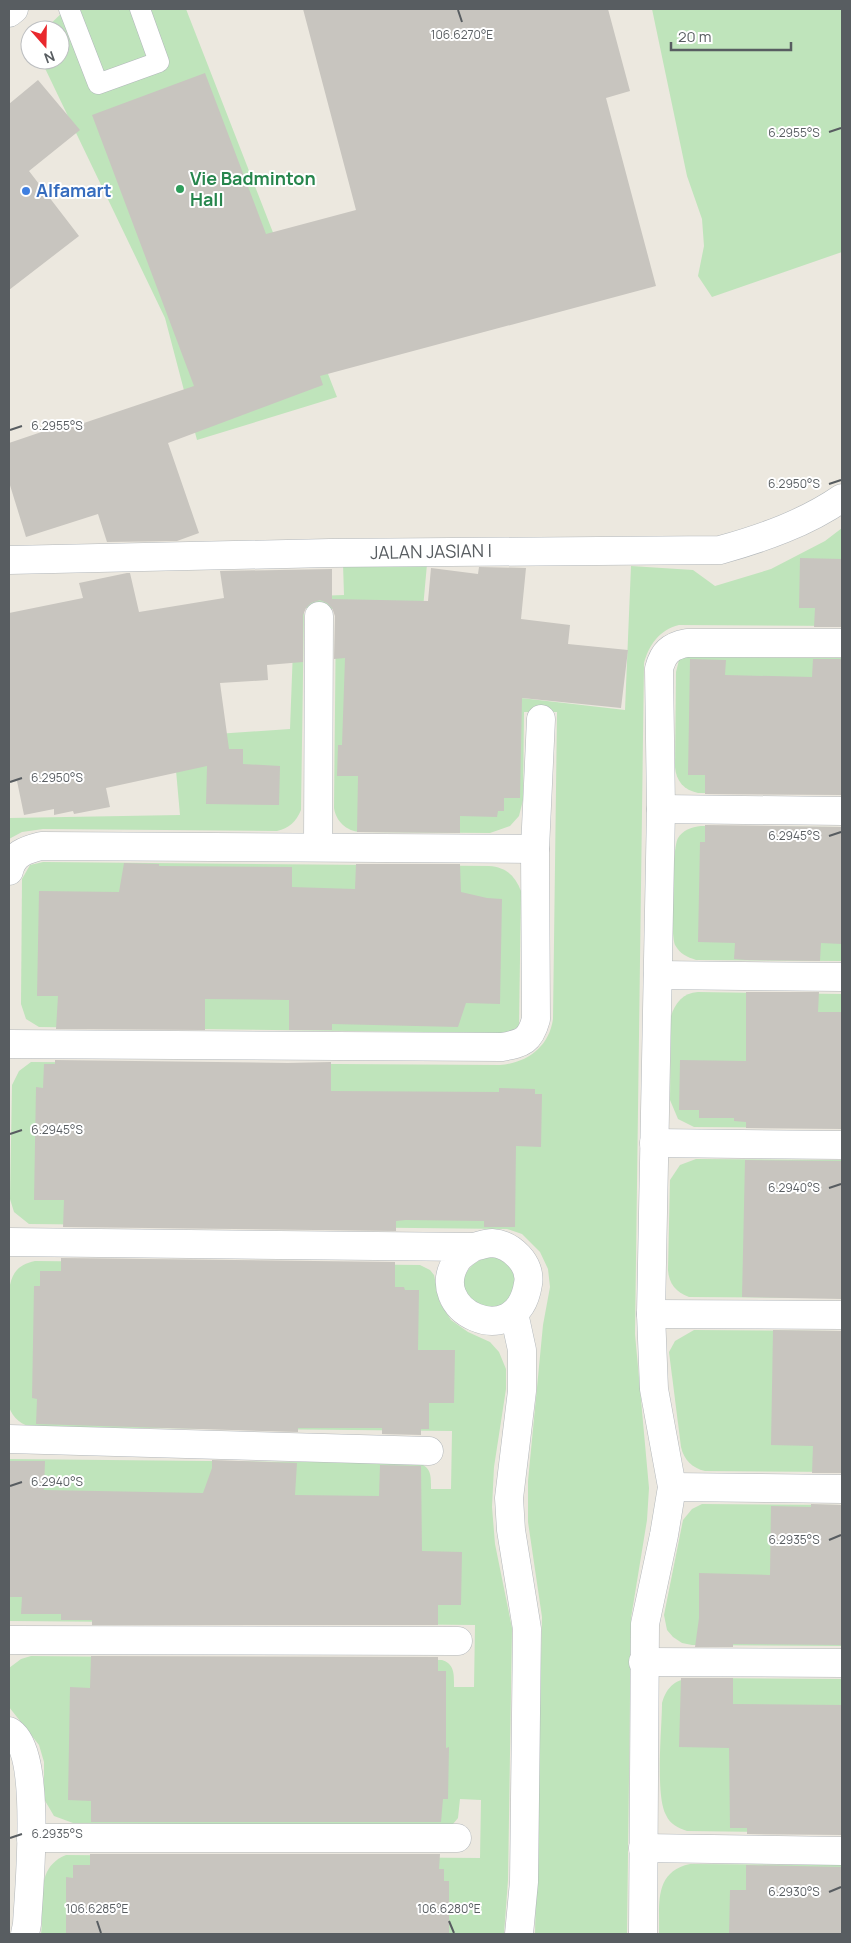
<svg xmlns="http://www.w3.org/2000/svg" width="851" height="1943" viewBox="0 0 851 1943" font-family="Manrope,sans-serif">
	<rect width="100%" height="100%" fill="#ece8df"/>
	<g fill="#bfe4bb">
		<polygon points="66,9 186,9 337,397 197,440 165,318 41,60 60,60 60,30 44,30"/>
		<polygon points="652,9 842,9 842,252 712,297 698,276 704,246 702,219 687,176"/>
		<path d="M842,528V626L679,625C659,630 649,645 644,663L635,1334L649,1488L647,1520L631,1618L627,1934H535L542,1617L528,1522V1481L543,1325L550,1287L548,1269L540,1252L522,1234L507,1229L29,1224L14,1212L10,1199L12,1085L19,1071L31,1062L500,1065C527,1063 549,1047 553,1019L557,712H524L523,800L519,816L510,826L490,833L360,832C346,831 336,821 334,808L336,609L304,608L301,810C296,822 289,828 277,831L43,829L22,832L9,839V818L180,815L173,737L290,729L293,649L286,597L344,595L343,564H427L416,686L625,710L631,566L693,570L715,586L771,569L825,541Z"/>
		<path d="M684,657L842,658V794L698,793C684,790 676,781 675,767L676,672L679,660Z"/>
		<path d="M701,826L842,827V961L696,960C687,957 680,954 675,945C670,934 672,848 678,838C683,830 691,827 701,826Z"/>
		<path d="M43,862L489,866C506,867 515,876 521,891L519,1026L510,1032L500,1033L39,1027L26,1019L21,1004L22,879L30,865Z"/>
		<path d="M698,992L842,994V1128L694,1127L678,1119L670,1100L671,1016C675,1003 683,993 698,992Z"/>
		<path d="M696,1159L842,1160V1298L689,1297C676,1292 669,1284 668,1270L670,1180L680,1165Z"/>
		<path d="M486,1258C510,1255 514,1270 517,1290L500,1309L475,1306C471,1301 465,1294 464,1288C461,1274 473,1261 486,1258Z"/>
		<path d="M35,1261L420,1265L430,1270L434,1275L440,1303L451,1320L468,1332L490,1342L499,1352L506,1369V1389L494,1467L492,1507L495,1544L512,1628L508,1880L504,1934H41C45,1906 33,1868 66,1855L480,1858L481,1800L460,1799L458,1818L453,1824L446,1826L73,1823L54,1816L44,1799V1762L39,1745L9,1707V1668L21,1659L31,1656L442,1660C455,1664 454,1675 454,1687H474L475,1625L9,1621V1459L418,1463C432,1467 431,1477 431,1489H451L452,1431L34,1427C22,1426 13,1418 9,1407L10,1285C13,1270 21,1264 35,1261Z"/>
		<path d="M694,1330L842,1331V1472L705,1471C692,1468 684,1460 681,1447L669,1352L675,1341Z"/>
		<polygon points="702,1504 842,1505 842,1646 692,1645 682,1643 673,1637 667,1630 664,1615 683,1520 692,1509"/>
		<path d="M693,1678L842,1679V1833L687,1831C678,1828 670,1824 666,1815C655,1795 662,1728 662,1703C667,1686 676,1679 693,1678Z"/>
		<path d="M690,1864L842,1865V1934H659C660,1905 653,1872 690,1864Z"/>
	</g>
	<g fill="#c8c5bf">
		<polygon points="303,9 608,9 630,91 606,98 656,286 320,376 323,385 168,443 199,533 177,541 107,542 98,514 26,537 9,482 9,443 65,424 66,429 194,386 92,115 205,73 266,234 356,210"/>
		<polygon points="38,80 80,130 29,171 79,236 9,290 9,104"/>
		<polygon points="800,558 842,559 842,627 814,627 815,608 799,608"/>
		<polygon points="479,567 526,568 521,619 570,625 568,644 628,650 621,708 522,698 520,798 504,798 504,811 498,811 497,817 460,816 460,833 357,832 358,776 337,776 338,745 342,745 345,658 334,659 335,616 332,608 327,603 320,600 311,603 306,608 303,615 303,662 267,665 268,680 220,683 229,749 243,749 243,764 280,766 279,805 206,804 207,766 106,788 110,807 74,814 73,811 54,815 54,809 24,815 17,781 9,783 9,613 83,598 79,583 127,573 130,573 139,612 224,598 220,571 332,569 332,599 428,601 431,568 478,574"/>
		<polygon points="690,659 726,660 725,675 812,677 813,659 842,659 842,795 705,794 705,775 688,775"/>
		<polygon points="705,825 842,827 842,944 821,943 820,961 746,960 734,959 735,943 698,942 700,842 705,842"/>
		<polygon points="124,863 159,864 159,866 292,867 292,887 355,889 356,864 460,864 461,892 487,898 502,899 500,1004 466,1003 458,1027 332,1024 332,1030 289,1030 289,1000 205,999 205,1030 56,1029 58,996 37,996 39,891 119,892"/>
		<polygon points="746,992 819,992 818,1012 842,1012 842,1129 746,1128 746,1122 734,1121 734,1118 699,1118 699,1110 679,1110 680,1060 746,1061"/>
		<polygon points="55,1060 288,1063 331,1062 331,1091 499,1092 499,1088 535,1089 535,1094 542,1094 541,1147 516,1146 515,1227 484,1227 484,1221 406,1220 396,1221 396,1231 63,1227 64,1200 34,1200 36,1087 43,1088 44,1064 55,1064"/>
		<polygon points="745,1160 842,1161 842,1299 742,1297"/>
		<polygon points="61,1258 395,1262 395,1287 404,1287 405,1290 419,1290 418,1350 455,1350 454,1403 429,1403 429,1429 421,1429 421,1435 382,1434 382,1428 298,1428 298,1432 36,1424 37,1399 32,1398 34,1286 40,1286 40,1271 61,1271"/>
		<polygon points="773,1330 842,1331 842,1473 812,1473 813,1446 771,1445"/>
		<polygon points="212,1460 297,1463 295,1495 379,1496 380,1465 421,1466 422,1551 462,1552 461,1605 438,1605 438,1625 92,1625 92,1620 61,1620 61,1614 21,1614 22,1597 9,1597 9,1461 45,1461 44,1490 203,1493 212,1468"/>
		<polygon points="811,1504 842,1505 842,1645 733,1644 733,1647 695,1647 699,1618 699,1573 770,1575 771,1506 811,1507"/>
		<polygon points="91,1656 438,1657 438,1671 446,1671 446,1748 449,1747 448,1799 443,1799 441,1822 91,1822 91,1801 68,1800 70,1687 90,1688"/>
		<polygon points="681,1678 733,1678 733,1704 842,1705 842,1835 747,1834 747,1828 730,1828 729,1748 679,1747"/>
		<polygon points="90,1854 440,1854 439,1869 444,1869 444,1881 449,1881 449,1934 66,1934 66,1877 73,1878 73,1865 90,1865"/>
		<polygon points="746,1865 842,1867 842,1934 729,1934 730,1890 746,1890"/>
	</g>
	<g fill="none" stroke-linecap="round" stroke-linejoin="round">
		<defs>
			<polyline id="service" points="69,9 98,84 159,62 140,9"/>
			<g id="minor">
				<path d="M9,560L330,553L720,550C763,538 806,523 842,498"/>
				<polyline points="661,809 842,811"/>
				<polyline points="318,846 319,616"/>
				<path d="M9,871C13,854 25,850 41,846L535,849"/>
				<polyline points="658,975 842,977"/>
				<path d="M9,1044L502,1047C523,1043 530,1041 536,1019L535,849L541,719"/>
				<polyline points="654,1143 842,1145"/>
				<path d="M9,1242L473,1247C479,1246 486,1243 492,1243C511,1244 532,1264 528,1284C517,1355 422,1310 458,1259C461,1255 468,1251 473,1247"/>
				<polyline points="514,1313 522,1350 522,1391 509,1498 511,1530 527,1629 524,1882 519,1934"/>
				<polyline points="651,1314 842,1315"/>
				<polyline points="9,1439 429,1451"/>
				<polyline points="672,1487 842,1489"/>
				<polyline points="9,1640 458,1641"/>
				<polyline points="643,1662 842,1663"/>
				<path d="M9,1731C43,1749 29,1888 27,1924L25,1934"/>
				<polyline points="31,1838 457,1838"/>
				<polyline points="643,1848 842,1851"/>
				<path d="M643,1934L645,1624L664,1535L672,1487L654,1389L651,1314L661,809L659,669C663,653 670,646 687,643H842"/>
			</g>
			<polyline id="tertiary" points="9,13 14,9"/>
		</defs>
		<use href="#service" stroke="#b2b7bb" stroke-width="21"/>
		<use href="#minor" stroke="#b2b7bb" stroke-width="29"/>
		<use href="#tertiary" stroke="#b2b7bb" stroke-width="29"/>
		<use href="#service" stroke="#fff" stroke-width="20"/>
		<use href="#minor" stroke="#fff" stroke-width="28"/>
		<use href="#tertiary" stroke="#fff" stroke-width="28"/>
	</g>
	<path fill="none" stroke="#585d61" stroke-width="2" d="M458,10L462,22M829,132L841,128M10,430L22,426M829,484L841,480M10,782L22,778M829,836L841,832M10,1134L22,1130M829,1188L841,1184M10,1486L22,1482M829,1540L841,1535M10,1838L22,1834M829,1892L841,1887M97,1921L101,1933M449,1921L454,1933"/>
	<circle fill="#2e9e5b" stroke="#fff" stroke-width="2" cx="180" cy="189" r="5"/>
	<circle fill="#3f7fe0" stroke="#fff" stroke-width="2" cx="26" cy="191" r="5"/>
	<g text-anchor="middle" stroke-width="4" stroke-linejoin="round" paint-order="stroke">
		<g font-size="18" font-weight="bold" fill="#27864d" stroke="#fff" text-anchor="start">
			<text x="190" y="185">Vie Badminton<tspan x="190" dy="21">Hall</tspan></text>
		</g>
		<g font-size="18" font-weight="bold" fill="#366cbe" stroke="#fff" text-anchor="start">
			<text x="36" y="197">Alfamart</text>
		</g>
		<g font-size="18" fill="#585d61" stroke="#fff">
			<text transform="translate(431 552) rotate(-1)" y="6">JALAN JASIAN I</text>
		</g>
	</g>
	<g font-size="12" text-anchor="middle" fill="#585d61" stroke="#fff" stroke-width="4" stroke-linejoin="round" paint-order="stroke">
		<text x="462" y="39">106.6270°E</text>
		<text x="794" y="137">6.2955°S</text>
		<text x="57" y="430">6.2955°S</text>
		<text x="794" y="488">6.2950°S</text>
		<text x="57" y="782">6.2950°S</text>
		<text x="794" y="840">6.2945°S</text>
		<text x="57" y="1134">6.2945°S</text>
		<text x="794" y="1192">6.2940°S</text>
		<text x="57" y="1486">6.2940°S</text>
		<text x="794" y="1544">6.2935°S</text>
		<text x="57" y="1838">6.2935°S</text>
		<text x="794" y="1896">6.2930°S</text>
		<text x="97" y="1913">106.6285°E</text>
		<text x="449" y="1913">106.6280°E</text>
	</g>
	<rect width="851" height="1943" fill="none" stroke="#585d61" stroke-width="20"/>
	<g transform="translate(45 45) rotate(160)"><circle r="24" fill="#ffffff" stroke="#bcbec0"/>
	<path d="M0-4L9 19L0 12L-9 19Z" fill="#e9282d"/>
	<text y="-8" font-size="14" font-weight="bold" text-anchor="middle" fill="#585d61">N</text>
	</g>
	<path d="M671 42v8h120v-8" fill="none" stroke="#585d61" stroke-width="2.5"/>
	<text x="678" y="42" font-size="15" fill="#585d61" stroke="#ffffff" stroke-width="4" paint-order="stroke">20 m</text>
</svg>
